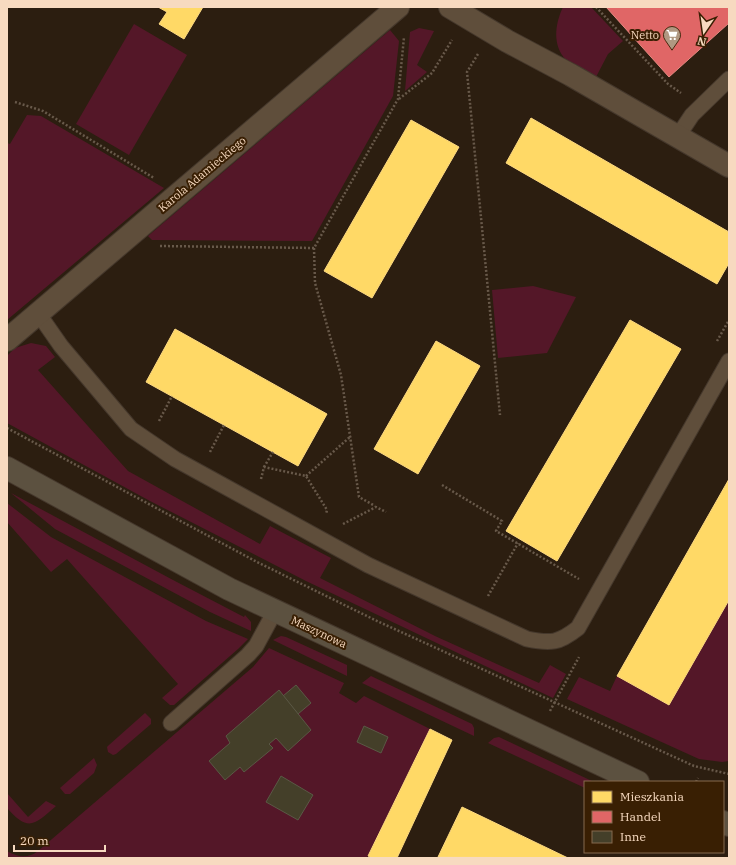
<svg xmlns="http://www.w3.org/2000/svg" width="736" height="865" viewBox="0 0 736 865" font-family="'IBM Plex Serif',serif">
	<rect width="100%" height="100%" fill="#2c1e10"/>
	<g fill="#541728">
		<path d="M563,7H591L623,41L608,54L596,77C588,73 573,66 566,60C552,45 555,24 563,7Z"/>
		<polygon points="134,24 187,55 129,155 76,124"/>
		<polygon points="419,28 434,31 417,65 427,72 405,91 410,32"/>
		<polygon points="390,30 399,41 393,96 312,241 152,240 148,236"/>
		<polygon points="27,115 41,116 164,188 7,320 7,143 10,144"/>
		<polygon points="533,286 576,297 547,353 498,358 492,290"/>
		<polygon points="31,343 46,346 55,357 38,370 128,471 260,544 270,526 331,558 320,578 435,636 539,683 550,665 566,674 553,698 306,581 150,501 7,423 7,356 15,348"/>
		<polygon points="11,493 173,580 244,617 245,615 251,622 251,631 210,612 55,529"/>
		<polygon points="7,503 51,537 206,621 248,639 238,649 174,705 170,705 162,698 178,684 67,559 51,572 7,522"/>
		<polygon points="729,600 729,761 722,762 699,759 567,699 579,677 610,691 617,676 669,705"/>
		<polygon points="281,636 286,637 347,665 347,676 273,640"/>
		<path d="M269,648L344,683L339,693L356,703L364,696L430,729L367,858H7V851C17,857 28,859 38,851L253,667Z"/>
		<polygon points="371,676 472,724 474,728 474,736 362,683"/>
		<polygon points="145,713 151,719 151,724 116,754 113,755 108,752 107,747 109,745"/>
		<polygon points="499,737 594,782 585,782 585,788 488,743 494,738"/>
		<polygon points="94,758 97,765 94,773 70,794 65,794 60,788"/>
		<path d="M7,793L28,817L46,801L56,806C35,824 29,833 7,808Z"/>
	</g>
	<g fill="#ffd966" stroke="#fdd981">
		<polygon points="158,7 203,7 184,39 159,24 167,12"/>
		<polygon points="531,118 729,232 729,263 717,284 506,163"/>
		<polygon points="411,120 459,147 372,298 324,271"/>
		<polygon points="630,320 681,349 557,561 506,531"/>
		<polygon points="175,329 327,414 298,466 146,382"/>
		<polygon points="436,341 480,366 418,474 374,449"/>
		<polygon points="729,479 729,600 669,705 617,676"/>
		<polygon points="430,729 452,740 397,858 372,858 368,856"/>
		<polygon points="462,807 568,858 438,857"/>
	</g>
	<polygon fill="#e06666" stroke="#e78981" points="606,7 729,7 729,23 669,77"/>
	<g fill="#443f29" stroke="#5a5845">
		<polygon points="296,685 311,703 298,714 283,696"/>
		<polygon points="279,690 311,730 288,751 276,738 269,744 273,748 244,772 240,767 225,780 209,761 230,743 226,736"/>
		<polygon points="364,726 388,737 381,753 357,742"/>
		<polygon points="281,776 313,795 298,820 266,802"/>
	</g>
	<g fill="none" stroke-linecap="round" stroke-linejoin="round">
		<defs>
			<g id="lane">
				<polyline points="678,136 692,115 729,79"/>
				<path d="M38,313L61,346L131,429L175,459L368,565L527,639C551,644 559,643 578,628L729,361"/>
				<polyline points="171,723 248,655 256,646 275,611"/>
			</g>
			<g id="street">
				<polyline points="450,7 507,41 571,75 729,166"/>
				<polyline points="7,340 398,7"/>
			</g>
			<g id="secondary">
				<polyline points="7,468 229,589 638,782"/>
				<polyline points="723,822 729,825"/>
			</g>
		</defs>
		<use href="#lane" stroke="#45382c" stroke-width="17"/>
		<use href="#street" stroke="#45382c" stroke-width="24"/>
		<use href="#secondary" stroke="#45382c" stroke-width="24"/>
		<g stroke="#68594a" stroke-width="2.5" stroke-dasharray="2 2" stroke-linecap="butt">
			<polyline points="596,7 668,84 681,93"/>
			<polyline points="478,54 467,72 500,415"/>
			<polyline points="399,99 432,73 452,40"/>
			<polyline points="15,102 43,111 154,178"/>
			<polyline points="160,246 314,248 398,99 404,37"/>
			<polyline points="314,248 315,283 341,375 359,497 375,506"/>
			<polyline points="717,341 729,320"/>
			<polyline points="159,421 172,396"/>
			<polyline points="7,428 257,562 377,621 694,766 729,774"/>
			<polyline points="210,452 224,425"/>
			<polyline points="264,467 273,452"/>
			<polyline points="306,476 351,436"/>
			<polyline points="261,479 264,467 306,476 327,510 326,514"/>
			<polyline points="442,485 502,521 496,531 579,579"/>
			<polyline points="343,524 376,507 386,512"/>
			<polyline points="488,596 518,543"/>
			<polyline points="550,711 579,657"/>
			<polyline points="696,782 698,778"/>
		</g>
		<use href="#lane" stroke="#5f4e3b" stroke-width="15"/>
		<use href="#street" stroke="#5f4e3b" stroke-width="22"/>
		<use href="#secondary" stroke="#5c5140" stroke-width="22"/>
	</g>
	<defs>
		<symbol id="supermarket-pin" viewBox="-11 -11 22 30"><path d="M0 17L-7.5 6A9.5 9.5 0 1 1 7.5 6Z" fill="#b09882" stroke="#391f03"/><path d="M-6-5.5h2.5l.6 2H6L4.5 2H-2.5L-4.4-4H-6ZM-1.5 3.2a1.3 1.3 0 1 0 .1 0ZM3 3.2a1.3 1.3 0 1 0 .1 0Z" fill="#fff"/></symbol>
	</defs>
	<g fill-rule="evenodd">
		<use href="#supermarket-pin" x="662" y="25" width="20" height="27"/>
	</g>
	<g text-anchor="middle" stroke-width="4" stroke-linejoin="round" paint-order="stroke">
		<g font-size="11" fill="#f7dac0" stroke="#391f03" text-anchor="end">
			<text x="659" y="39">Netto</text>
		</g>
		<g font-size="11" fill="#f7dac0" stroke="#391f03">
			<text transform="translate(202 174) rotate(-40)" y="4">Karola Adamieckiego</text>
			<text transform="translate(319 632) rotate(25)" y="4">Maszynowa</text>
		</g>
	</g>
	<rect width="736" height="865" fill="none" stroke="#f7dac0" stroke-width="16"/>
	<rect x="584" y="781" width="140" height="72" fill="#391f03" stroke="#856a4f"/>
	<rect x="592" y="791" width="20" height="12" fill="#ffd966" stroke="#856a4f"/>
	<text x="620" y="801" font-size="12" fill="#f7dac0">Mieszkania</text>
	<rect x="592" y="811" width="20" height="12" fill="#e06666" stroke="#856a4f"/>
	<text x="620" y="821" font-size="12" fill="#f7dac0">Handel</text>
	<rect x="592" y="831" width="20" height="12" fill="#443f29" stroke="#856a4f"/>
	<text x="620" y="841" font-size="12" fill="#f7dac0">Inne</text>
	<g transform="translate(704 32) rotate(193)" stroke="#391f03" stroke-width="3" paint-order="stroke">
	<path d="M0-3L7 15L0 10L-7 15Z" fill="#f7dac0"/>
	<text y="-6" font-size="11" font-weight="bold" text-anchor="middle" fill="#f7dac0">N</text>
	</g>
	<path d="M14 845v6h91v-6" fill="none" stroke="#f7dac0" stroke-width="2"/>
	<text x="20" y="845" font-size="12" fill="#f7dac0" stroke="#391f03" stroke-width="3" paint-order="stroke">20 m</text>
</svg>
